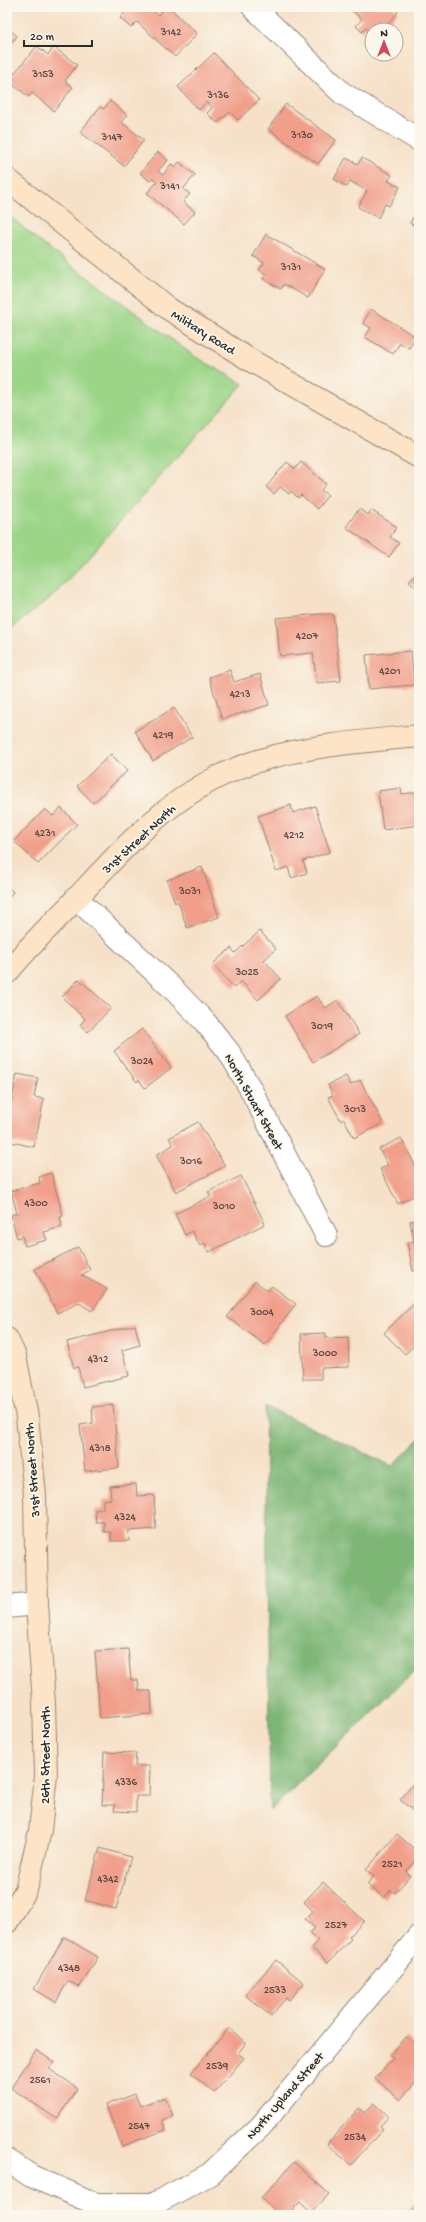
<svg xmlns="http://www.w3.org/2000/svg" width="426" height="2222" viewBox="0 0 426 2222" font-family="'Gochi Hand',sans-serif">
	<rect width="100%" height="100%" fill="#fbf7ec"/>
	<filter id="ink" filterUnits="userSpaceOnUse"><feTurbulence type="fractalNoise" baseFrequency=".025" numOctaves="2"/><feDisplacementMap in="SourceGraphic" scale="8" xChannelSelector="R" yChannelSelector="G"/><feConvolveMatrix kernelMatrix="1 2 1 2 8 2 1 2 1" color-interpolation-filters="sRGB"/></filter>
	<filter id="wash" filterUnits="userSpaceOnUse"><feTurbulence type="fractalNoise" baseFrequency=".012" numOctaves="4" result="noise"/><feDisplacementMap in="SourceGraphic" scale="16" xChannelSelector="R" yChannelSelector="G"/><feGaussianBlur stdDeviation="0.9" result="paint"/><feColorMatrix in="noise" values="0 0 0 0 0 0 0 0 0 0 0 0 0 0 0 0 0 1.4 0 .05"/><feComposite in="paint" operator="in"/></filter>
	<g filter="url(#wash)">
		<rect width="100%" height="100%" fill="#f6e1c8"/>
		<polygon fill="#9cd588" stroke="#64805a" points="7,214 40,242 194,356 243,384 55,594 7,632"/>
		<g fill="#7db674" stroke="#547050">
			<polygon points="265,1406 392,1466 419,1439 419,1666 270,1811"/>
			<polygon points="419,2199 419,2215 403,2215"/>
		</g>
		<g id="blocks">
			<g fill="#f19f8a">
				<polygon points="130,7 149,7 158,15 165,7 169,7 197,34 175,57 137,22 131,28 120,18"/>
				<polygon points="348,7 393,7 398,12 383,30 372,30 372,33 366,28 362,32 356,26 362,19"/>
				<polygon points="7,28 17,36 7,49"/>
				<polygon points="37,46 48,55 54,47 77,65 65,81 73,87 54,111 32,93 29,97 8,81"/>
				<polygon points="214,53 259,100 238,120 230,112 217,123 207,113 212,108 206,102 199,110 178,87"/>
				<polygon points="110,101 127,115 121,122 144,140 124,166 80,132 100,107 104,109"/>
				<polygon points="286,104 336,140 318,164 268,129"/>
				<polygon points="158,152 168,160 158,171 163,175 171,164 175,167 179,162 195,175 183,189 190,194 183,202 195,212 184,224 147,193 157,182 153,178 150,181 140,173"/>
				<polygon points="346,158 358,164 362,158 392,175 388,181 400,187 389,206 385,204 378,218 358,207 367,191 350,181 347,187 334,179"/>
				<polygon points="419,207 419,229 410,223"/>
				<polygon points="266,234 325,269 308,298 284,284 281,289 263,279 266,274 259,270 264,263 253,256"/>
				<polygon points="371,309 416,337 409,348 400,343 393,354 365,337 371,328 363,323"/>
				<polygon points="287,462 295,469 301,462 326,484 321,490 328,495 317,509 301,495 298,498 291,491 289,494 280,487 274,494 266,487"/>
				<polygon points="359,509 368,515 371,510 397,527 390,537 399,543 389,557 346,527"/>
				<polygon points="419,570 419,589 409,581"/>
				<polygon points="320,614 333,614 341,681 317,683 313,653 280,656 276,618"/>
				<polygon points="411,651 414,685 369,689 366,655"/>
				<polygon points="230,670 234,682 260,674 269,705 222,719 209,677"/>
				<polygon points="174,708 192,737 153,761 135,731"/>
				<polygon points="111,754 127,771 93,803 77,786"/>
				<polygon points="401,788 402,794 419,792 419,825 383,830 378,791"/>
				<polygon points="291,805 293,813 315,806 330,852 303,861 307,873 291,878 288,867 276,871 258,816"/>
				<polygon points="61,808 77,824 38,864 14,841 45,809 53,816"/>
				<polygon points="202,867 219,917 187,928 178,901 175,903 167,880"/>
				<polygon points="7,886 13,892 7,899"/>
				<polygon points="260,931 276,949 264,960 281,979 258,1000 241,981 234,988 213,964 231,948 235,953"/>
				<polygon points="79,979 111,1008 88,1032 80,1025 85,1019 62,997"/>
				<polygon points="317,996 325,1008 338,1000 359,1034 313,1062 285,1016"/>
				<polygon points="142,1029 171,1068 145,1088 139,1080 137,1082 114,1051"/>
				<polygon points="17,1074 38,1078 34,1097 44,1099 34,1147 7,1141 7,1102 11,1102"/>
				<polygon points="346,1076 351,1085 360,1080 383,1123 354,1138 344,1119 341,1121 328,1097 333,1095 328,1085"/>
				<polygon points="198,1122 225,1166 176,1192 156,1155 173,1145 169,1138"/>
				<polygon points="401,1138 419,1173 419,1193 398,1204 380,1169 388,1165 379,1149"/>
				<polygon points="51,1173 63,1216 60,1217 62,1227 44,1232 47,1240 25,1246 22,1236 17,1238 11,1215 17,1213 11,1191 40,1183 39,1177"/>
				<polygon points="241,1176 265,1224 209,1252 205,1243 200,1246 192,1231 185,1235 175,1214 211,1196 208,1192"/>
				<polygon points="419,1219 419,1270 413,1271 407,1243 414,1241 410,1221"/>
				<polygon points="78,1247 90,1270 81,1275 107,1289 92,1311 79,1303 57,1313 35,1269"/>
				<polygon points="255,1281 268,1291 272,1286 296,1304 265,1345 227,1317"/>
				<polygon points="419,1299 419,1341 405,1354 384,1333"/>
				<polygon points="135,1325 140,1345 122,1350 129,1376 83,1387 78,1367 74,1368 67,1342"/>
				<polygon points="326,1333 326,1338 348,1337 349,1367 321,1368 321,1379 303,1379 301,1334"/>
				<polygon points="113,1405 119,1468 85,1471 80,1425 93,1423 92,1407"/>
				<polygon points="136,1484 137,1496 154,1495 156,1529 128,1531 129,1541 111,1541 111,1532 104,1532 104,1522 96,1522 95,1510 103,1509 103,1500 111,1499 110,1486"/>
				<polygon points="128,1649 131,1680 138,1680 139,1691 151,1691 152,1714 100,1718 95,1651"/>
				<polygon points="104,1752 136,1753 135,1766 150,1766 149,1796 136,1796 136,1812 114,1811 115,1805 102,1805"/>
				<polygon points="419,1777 419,1815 400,1800"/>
				<polygon points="397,1834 419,1853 419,1857 406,1872 410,1876 395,1893 391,1890 384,1898 367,1884 374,1876 366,1870"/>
				<polygon points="100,1848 131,1857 116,1909 85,1900"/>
				<polygon points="323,1882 364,1921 349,1937 351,1939 328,1963 312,1948 318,1941 310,1933 315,1928 305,1919 313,1911 304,1902"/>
				<polygon points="64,1937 98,1957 80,1987 68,1981 56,2002 34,1989"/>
				<polygon points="276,1960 304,1983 289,2000 286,1998 271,2016 245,1995"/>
				<polygon points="229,2028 246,2043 238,2053 244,2058 214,2093 191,2073"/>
				<polygon points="406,2037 419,2048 419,2079 400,2100 375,2079 393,2058 389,2056"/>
				<polygon points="36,2050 54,2062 49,2069 78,2088 57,2119 11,2088"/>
				<polygon points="135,2094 140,2106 165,2097 173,2116 162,2120 166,2130 122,2146 106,2105"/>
				<polygon points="374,2103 389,2116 380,2126 383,2129 351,2165 327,2144 359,2108 365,2113"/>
				<polygon points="294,2162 329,2194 311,2213 300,2202 288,2215 280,2215 261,2198"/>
			</g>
		</g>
	</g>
	<g filter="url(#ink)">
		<use href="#blocks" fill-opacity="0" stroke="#90867a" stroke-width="1"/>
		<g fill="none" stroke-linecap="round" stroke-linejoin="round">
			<defs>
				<g id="street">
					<polyline points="253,7 342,93 419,140"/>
					<polyline points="76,898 173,989 205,1022 229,1052 250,1088 326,1235"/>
					<polyline points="7,1607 37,1604"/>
					<polyline points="7,2160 31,2176 96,2204 154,2204 210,2174 261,2126 419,1936"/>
				</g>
				<g id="secondary">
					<polyline points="7,179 169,309 250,360 419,457"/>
					<path d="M7,973C28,947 52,924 75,900C130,841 181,783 261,760C311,745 367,741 419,736"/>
					<polyline points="7,1339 15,1356 27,1417 35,1495 37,1604 44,1704 46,1775 40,1831 26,1890 7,1922"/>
				</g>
			</defs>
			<use href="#street" stroke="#90867a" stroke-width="24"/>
			<use href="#secondary" stroke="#90867a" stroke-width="24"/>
			<use href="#street" stroke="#fff" stroke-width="22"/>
			<use href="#secondary" stroke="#fee4c6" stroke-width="22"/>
		</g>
	</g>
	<g text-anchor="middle" stroke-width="3.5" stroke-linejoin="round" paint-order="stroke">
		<g font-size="11" fill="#5c4843">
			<text x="171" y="35">3142</text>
			<text x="43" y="77">3153</text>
			<text x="218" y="98">3136</text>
			<text x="302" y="138">3130</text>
			<text x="112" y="140">3147</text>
			<text x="170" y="189">3141</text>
			<text x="291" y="270">3131</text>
			<text x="307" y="639">4207</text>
			<text x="390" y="674">4201</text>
			<text x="240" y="697">4213</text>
			<text x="163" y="738">4219</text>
			<text x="45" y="836">4231</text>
			<text x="294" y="838">4212</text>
			<text x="190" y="894">3031</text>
			<text x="247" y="975">3025</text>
			<text x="322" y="1029">3019</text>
			<text x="142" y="1064">3024</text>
			<text x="355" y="1112">3013</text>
			<text x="191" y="1164">3016</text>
			<text x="36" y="1206">4300</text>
			<text x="224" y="1209">3010</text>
			<text x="262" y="1315">3004</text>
			<text x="325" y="1356">3000</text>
			<text x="98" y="1362">4312</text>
			<text x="100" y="1451">4318</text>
			<text x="125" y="1520">4324</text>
			<text x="126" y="1785">4336</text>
			<text x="392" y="1867">2521</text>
			<text x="108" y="1882">4342</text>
			<text x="336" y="1928">2527</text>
			<text x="69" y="1971">4348</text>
			<text x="275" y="1993">2533</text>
			<text x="217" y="2069">2539</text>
			<text x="40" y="2083">2561</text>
			<text x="139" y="2129">2547</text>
			<text x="355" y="2140">2534</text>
		</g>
		<g font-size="13" fill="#2b2b2b" stroke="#fbf7ec">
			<text transform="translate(204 331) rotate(32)" y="5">Military Road</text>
			<text transform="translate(138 838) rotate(-43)" y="5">31st Street North</text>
			<text transform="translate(255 1101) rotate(61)" y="5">North Stuart Street</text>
			<text transform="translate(31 1470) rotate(-94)" y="5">31st Street North</text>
			<text transform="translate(44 1755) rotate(-90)" y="5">26th Street North</text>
			<text transform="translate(284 2095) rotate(-49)" y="5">North Upland Street</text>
		</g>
	</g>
	<rect width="426" height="2222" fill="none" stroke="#fbf7ec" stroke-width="24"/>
	<g transform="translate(384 42)"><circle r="19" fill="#fbf7ec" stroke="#a8a59f"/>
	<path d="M0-3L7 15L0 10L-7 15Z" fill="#d1495b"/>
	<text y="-6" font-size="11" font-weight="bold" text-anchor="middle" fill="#2b2b2b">N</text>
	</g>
	<path d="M24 40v6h68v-6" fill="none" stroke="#2b2b2b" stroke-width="2"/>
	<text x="30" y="40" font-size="12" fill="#2b2b2b" stroke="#fbf7ec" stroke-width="3" paint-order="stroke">20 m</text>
</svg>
